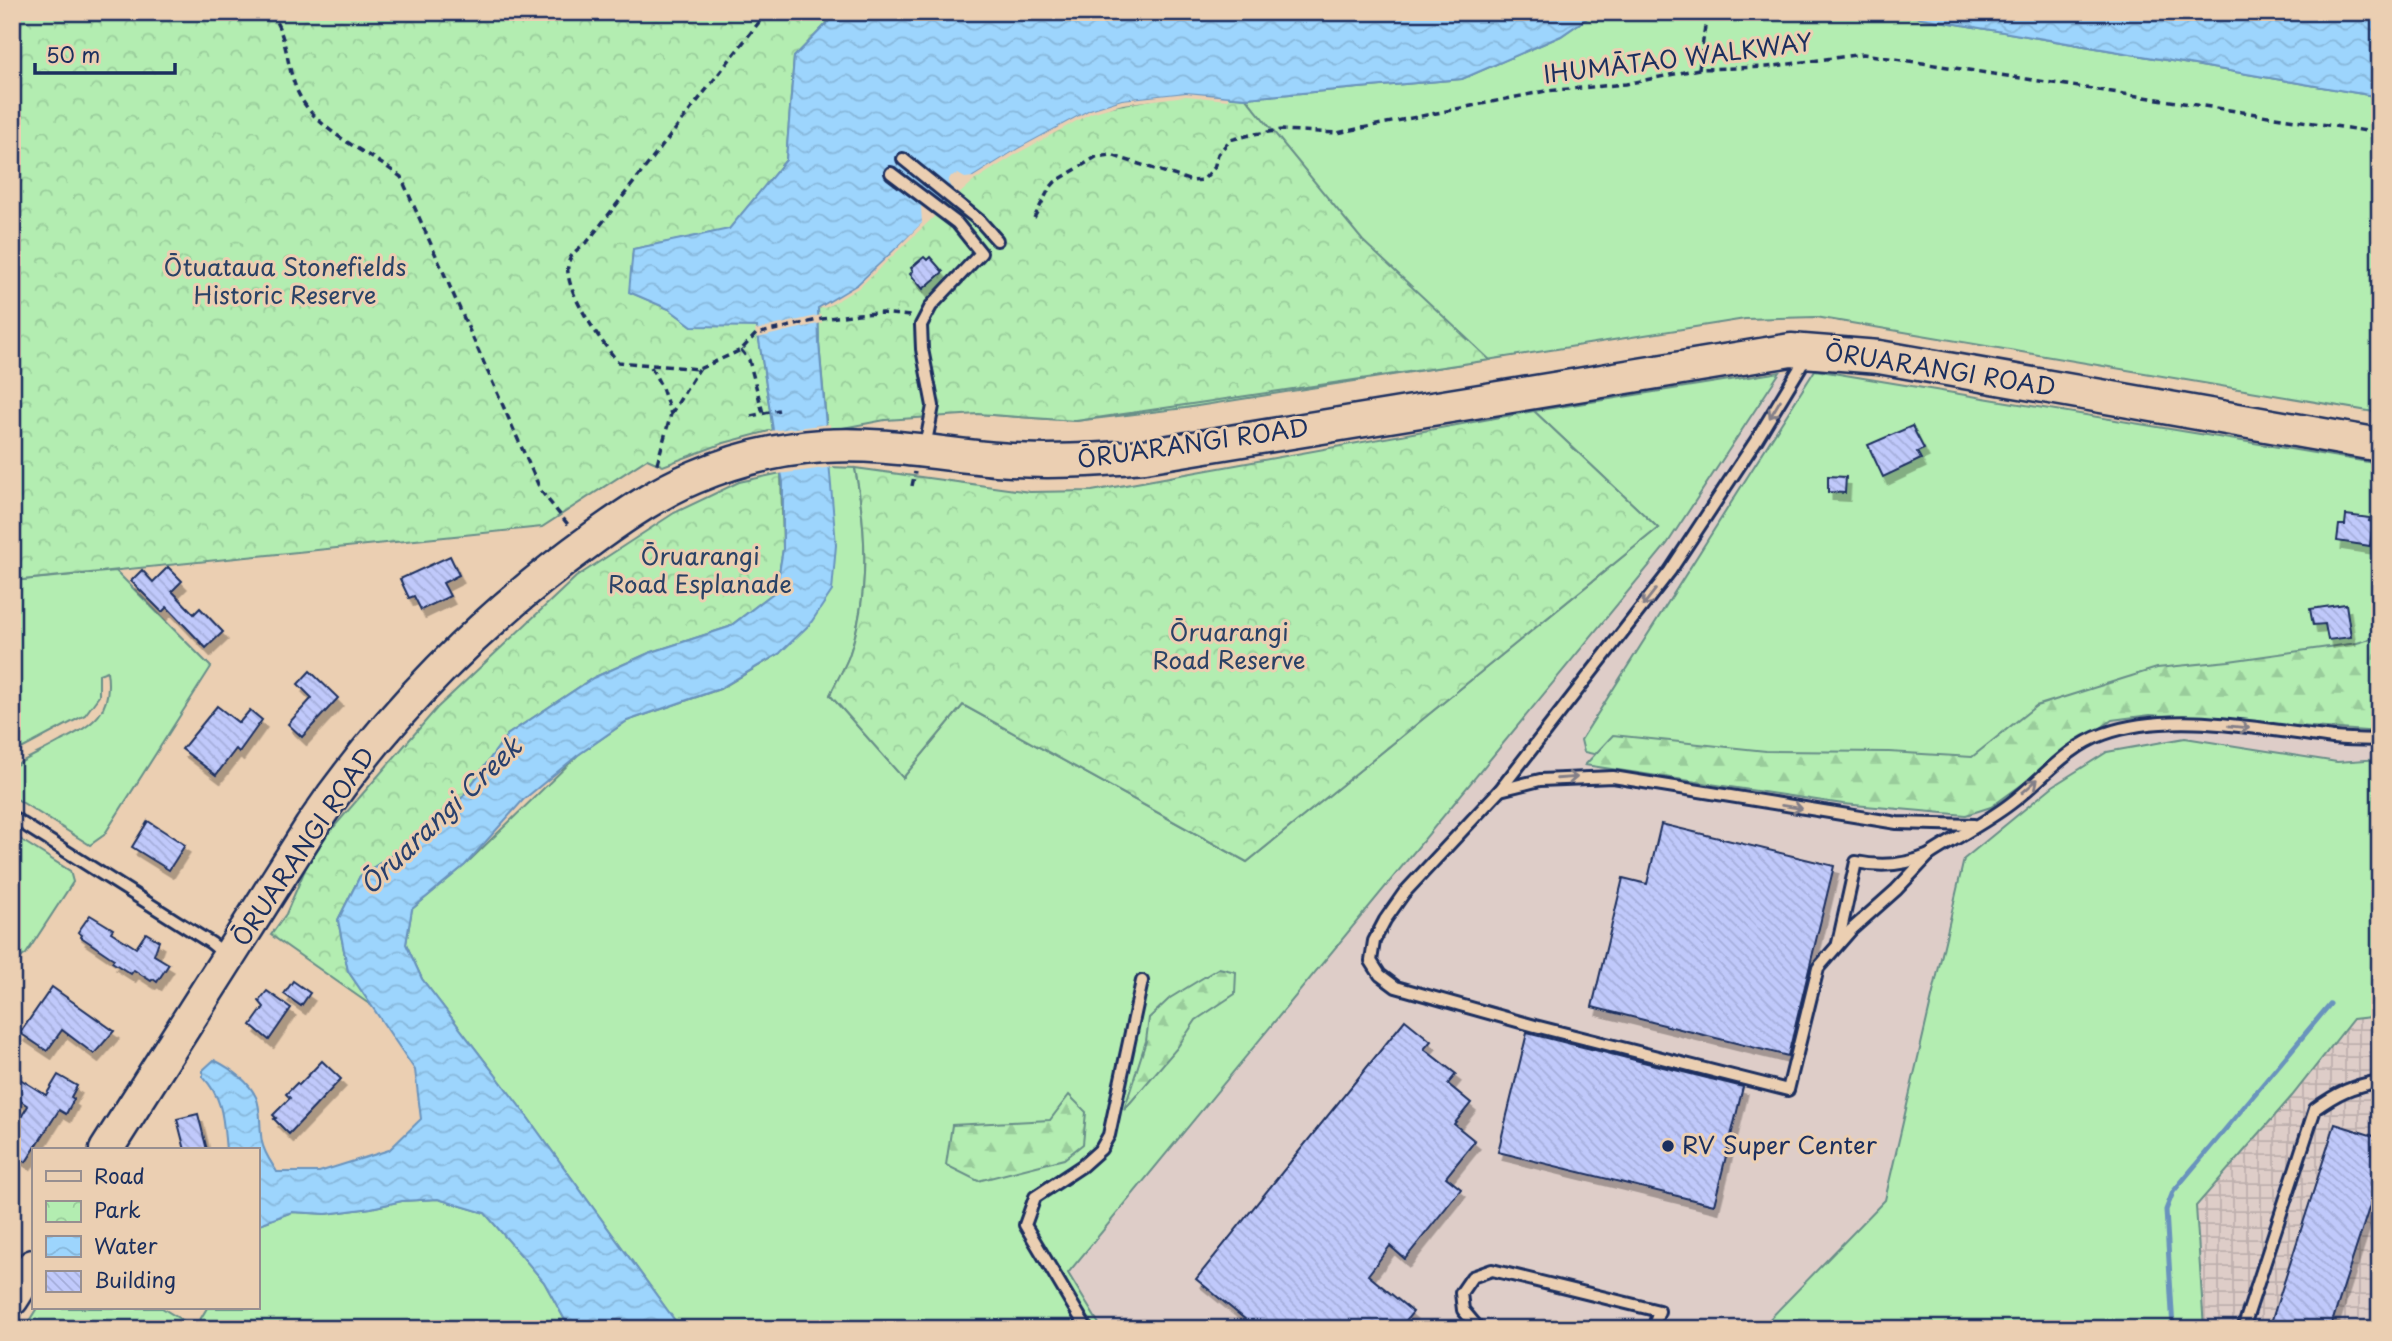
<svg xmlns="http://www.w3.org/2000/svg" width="2392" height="1341" viewBox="0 0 2392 1341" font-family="'Playpen Sans',sans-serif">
	<defs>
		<pattern id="industrial-grid" width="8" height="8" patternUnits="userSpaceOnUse" patternTransform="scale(1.75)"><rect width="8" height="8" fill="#decdc8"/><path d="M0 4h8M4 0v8" fill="none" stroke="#beb0ae"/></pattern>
		<pattern id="forest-firs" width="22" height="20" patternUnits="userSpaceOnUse" patternTransform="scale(1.75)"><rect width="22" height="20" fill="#b3edb1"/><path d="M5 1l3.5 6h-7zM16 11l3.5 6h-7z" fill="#99cc9b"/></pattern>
		<pattern id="park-crowns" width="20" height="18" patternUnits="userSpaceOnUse" patternTransform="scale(1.75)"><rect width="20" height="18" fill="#b3edb1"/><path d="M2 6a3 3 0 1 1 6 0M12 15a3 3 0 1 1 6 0" fill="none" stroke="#99cc9b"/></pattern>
		<pattern id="water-waves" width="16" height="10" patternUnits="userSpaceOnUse" patternTransform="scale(1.75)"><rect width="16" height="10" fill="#9dd5fd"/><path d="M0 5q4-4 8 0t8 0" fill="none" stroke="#87b7db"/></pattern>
		<pattern id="building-back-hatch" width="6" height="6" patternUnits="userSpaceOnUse" patternTransform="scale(1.75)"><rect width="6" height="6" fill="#c0c9fb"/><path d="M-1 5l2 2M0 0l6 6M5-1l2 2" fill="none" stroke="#a4adda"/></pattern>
		<filter id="shadow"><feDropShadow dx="4.5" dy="8" stdDeviation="0" flood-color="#0004"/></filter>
	</defs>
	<rect width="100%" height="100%" fill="#ebcfb2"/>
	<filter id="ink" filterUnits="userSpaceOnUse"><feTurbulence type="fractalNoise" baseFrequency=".0143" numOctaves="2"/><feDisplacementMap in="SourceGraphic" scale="14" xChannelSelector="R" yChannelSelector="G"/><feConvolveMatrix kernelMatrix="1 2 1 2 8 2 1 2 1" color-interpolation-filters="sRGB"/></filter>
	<g filter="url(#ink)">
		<polygon fill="#decdc8" points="1815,370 1581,740 1584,752 2120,704 2380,721 2380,759 2337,762 1964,859 1885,1200 1760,1329 1104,1329 1099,1324 1068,1274 1667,544 1780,372"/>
		<polygon fill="url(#industrial-grid)" points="2380,1016 2380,1329 2204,1329 2196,1207 2353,1019"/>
		<g fill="#b3edb1" stroke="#678e88" stroke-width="2">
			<polygon points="1596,12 1887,12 2380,97 2380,413 1816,317 1745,319 1185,408 1076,421 978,414 1228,178 1246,98 1462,79 1561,36"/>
			<polygon points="1815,370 2380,464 2380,721 2121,704 2039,759 1654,767 1584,752 1581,740"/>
			<path d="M1780,372L1667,544L1068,1273L1099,1324L1104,1329H681L523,1111L422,979L406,944L412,909L465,865L578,755L627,721L720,689L780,653L829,467L855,468C867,531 870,594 849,656C844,669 836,682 830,695L903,778L963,705L1247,862L1658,528L1534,411Z"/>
			<path d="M116,571L211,667L104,835L90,845L12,796V767C28,758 45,750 61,741C94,724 113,713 107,671L99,674V696L85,715L12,754V581Z"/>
			<polygon points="2185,738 2337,762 2380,759 2380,1016 2353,1019 2292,1096 2196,1206 2204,1329 1760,1329 1885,1200 1964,859 2053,786 2107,752"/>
			<polygon points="12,834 70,871 73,882 26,954 12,964"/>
			<polygon points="438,1199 485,1213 544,1282 570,1329 24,1329 37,1308 162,1308 195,1328 207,1308 257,1308 257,1225 292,1212 326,1214 371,1208 402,1201"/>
		</g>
		<g fill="url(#forest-firs)" stroke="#678e88" stroke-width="2">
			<polygon points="2380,636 2380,732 2150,715 2112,720 1991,807 1966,815 1843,804 1585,765 1613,735 1766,751 1889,752 1972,757 2036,706 2157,668 2229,661 2357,643"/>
			<polygon points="1219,968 1236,972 1235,994 1196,1020 1177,1048 1124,1110 1146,1041 1149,1018 1170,998"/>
			<polygon points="1069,1095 1086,1112 1083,1144 1064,1159 978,1181 946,1165 952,1125 1050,1120"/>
		</g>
		<g fill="url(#park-crowns)" stroke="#678e88" stroke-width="2">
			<polygon points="12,12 838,12 794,57 786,160 729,230 633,249 630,292 669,309 692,326 757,326 773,430 724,443 663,466 647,459 542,527 12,581"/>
			<polygon points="1186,93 1246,98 1363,241 1490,360 1076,421 978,414 885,420 827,431 819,343 818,309 858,285 973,177 1090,110"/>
			<path d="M1534,411L1658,528L1247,862L963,705L903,778L830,695C836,682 844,669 849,656C870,594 867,531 855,468L1030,492L1092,491Z"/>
			<polygon points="781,473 783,549 776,591 729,627 649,653 593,678 507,735 461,799 391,856 360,876 338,920 348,971 372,1006 271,935 286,914 313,851 437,708 576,577 674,513 739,482"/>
		</g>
		<g fill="url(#water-waves)" stroke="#6993bd" stroke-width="2">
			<path d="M838,12H1596L1561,36L1462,79L1246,98L1186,93L1122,100L1090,110L1018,149L973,177L857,285L818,308L819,343L836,545L832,591L810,624L780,653L719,689L627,721L578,755L523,800L465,865L412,909L406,944L422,979L523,1111L681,1329H570L544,1282L485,1213L438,1199L402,1201L371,1208L326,1214L292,1212L257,1225V1150H226C223,1121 224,1099 203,1077V1070L214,1060C230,1068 248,1080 256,1097C262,1110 259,1128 262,1142C264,1153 271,1162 277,1172H319L389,1150L421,1119L415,1070L348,971L338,920L360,876L391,856L461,799L507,735L593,678L649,653L729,627L776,591L783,549V482L773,430L757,327L692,326L669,309L629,292L633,249L729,229L786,160L794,57Z"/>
			<polygon points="1887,12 2380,12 2380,97"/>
		</g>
		<g fill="#ebcfb2">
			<polygon points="1186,93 1228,97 1228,100 1186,96 1123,104 1091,113 1020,152 975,180 958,195 950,186 948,181 951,176 958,174 965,178 973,177 1018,149 1090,110 1122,100"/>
			<polygon points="924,203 937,214 860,287 827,307 818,309 858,285 891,254 922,223 921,207"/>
			<polygon points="821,315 822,323 757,338 755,330"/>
			<polygon points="830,424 833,467 778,474 769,431"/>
		</g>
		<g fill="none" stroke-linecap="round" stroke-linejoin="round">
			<polyline stroke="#6993bd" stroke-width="5" points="2173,1329 2166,1210 2173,1192 2330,1004"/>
		</g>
		<g fill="url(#building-back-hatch)" stroke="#1b2f5e" stroke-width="2" filter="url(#shadow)">
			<polygon points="924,257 927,260 930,257 943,272 923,289 910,274 913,271 911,268"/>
			<polygon points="1912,426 1924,449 1917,452 1921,459 1883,477 1868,445"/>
			<polygon points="1828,476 1846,477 1845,493 1828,492"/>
			<polygon points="2346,515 2370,518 2369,521 2373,522 2370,546 2337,541 2339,525 2345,525"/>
			<polygon points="450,556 459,575 443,583 450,596 421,610 414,596 409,598 400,579"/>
			<polygon points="168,567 182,581 172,591 194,614 200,608 223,632 206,648 167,607 162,612 131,581 142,570 153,582"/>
			<polygon points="2346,604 2351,637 2328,640 2325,624 2313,625 2310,609"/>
			<polygon points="310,671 338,698 302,737 288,724 312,698 298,684"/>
			<polygon points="217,706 239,723 250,710 262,720 239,752 236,749 216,775 182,749"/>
			<polygon points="148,821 185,845 169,870 132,847"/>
			<polygon points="1661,824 1834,866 1788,1056 1592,1007 1623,878 1647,884"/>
			<polygon points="90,915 113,929 111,932 136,948 146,933 159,941 154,955 169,964 157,982 153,979 151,981 134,970 131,974 112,962 114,959 109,956 81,937 82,935 78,932"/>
			<polygon points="293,981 310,993 301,1006 284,994"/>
			<polygon points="52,987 114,1031 94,1054 62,1030 47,1051 20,1033"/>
			<polygon points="267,991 291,1008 269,1040 251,1025 264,1007 259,1001"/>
			<polygon points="1405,1020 1431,1041 1424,1049 1456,1074 1448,1084 1471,1103 1454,1124 1475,1141 1446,1177 1461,1189 1405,1259 1390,1246 1368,1275 1413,1312 1399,1329 1257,1329 1196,1279"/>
			<polygon points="1527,1033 1743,1087 1714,1205 1498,1152"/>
			<polygon points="322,1061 341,1079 289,1134 274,1119 276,1118 273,1115 290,1098 286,1094 297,1083 299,1085"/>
			<polygon points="12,1074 46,1095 58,1075 77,1086 71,1097 74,1099 66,1114 59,1110 26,1162 12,1153 12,1131 28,1106 12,1095"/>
			<polygon points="198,1114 207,1150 185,1150 177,1119"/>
			<polygon points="2335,1124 2380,1138 2380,1174 2330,1329 2269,1329"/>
		</g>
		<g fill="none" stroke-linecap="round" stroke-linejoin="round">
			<defs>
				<g id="lane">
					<polyline points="903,159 981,222 997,240"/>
					<polyline points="891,173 957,223 981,253 931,306 921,325 922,349 933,406 925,447"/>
					<polyline points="1807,356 1757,439 1670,571 1500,790 1404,893 1385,920 1374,941 1371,961 1380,975 1396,987 1535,1026 1788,1090 1818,968 1851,930 1896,890 1929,855"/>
					<polyline points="1500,790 1540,780 1613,777 1897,823 1974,825"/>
					<polyline points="12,817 211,943 227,956"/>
					<path d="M1838,943L1856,862C1881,867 1906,865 1929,855C1955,838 1985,823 2010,804C2041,781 2066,747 2104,734C2171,710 2258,729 2326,737C2344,740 2362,739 2380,740"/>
					<polyline points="1087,1329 1025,1225 1035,1197 1082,1166 1101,1149 1109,1135 1142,981"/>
					<polyline points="1479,1329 1463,1310 1461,1293 1472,1277 1492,1270 1659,1311 1653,1329"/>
					<path d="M2243,1329L2315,1109C2337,1093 2352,1086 2380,1081"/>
				</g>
				<g id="secondary">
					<path d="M106,1150L311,827C386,715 485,616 595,537C627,514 659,492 695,477C735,460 779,449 823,446C881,442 940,454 997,459C1047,463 1096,460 1145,456L1791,350L1879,357L2380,445"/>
					<polyline points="12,1299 33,1266"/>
				</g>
			</defs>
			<use href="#lane" stroke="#1b2f5e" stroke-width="16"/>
			<use href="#secondary" stroke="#1b2f5e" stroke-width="37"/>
			<g stroke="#1b2f5e" stroke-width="3.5" stroke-dasharray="7 5" stroke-linecap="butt">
				<path d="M270,12C288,37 285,60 296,88C313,131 366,150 401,177L541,491L570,527"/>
				<path d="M767,12L588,241C581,247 572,252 569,261C560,287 602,342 618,362L699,369L741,350L756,334L822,319L858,314L882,313L910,316"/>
				<polyline points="1699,69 1707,12"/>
				<polyline points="1034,218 1049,189 1055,182 1096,157 1111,155 1192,181 1203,180 1214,168 1218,154 1230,140 1254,134 1282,130 1337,133 1546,91 1626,84 1699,69 1767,67 1863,54 2380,133"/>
				<polyline points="741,350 749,360 763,413"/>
				<polyline points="651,367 662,388 671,414 656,467"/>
				<polyline points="671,414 699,369"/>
				<polyline points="751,416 779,410"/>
				<polyline points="912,486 915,472"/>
			</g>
			<use href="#lane" stroke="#ebcfb2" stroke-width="10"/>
			<use href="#secondary" stroke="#ebcfb2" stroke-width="32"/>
		</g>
		<defs><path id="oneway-shaft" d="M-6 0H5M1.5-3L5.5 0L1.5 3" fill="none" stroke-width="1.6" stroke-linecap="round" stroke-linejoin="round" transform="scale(1.75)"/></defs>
		<g stroke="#837f88">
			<use href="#oneway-shaft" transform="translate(1775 409) rotate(121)"/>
			<use href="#oneway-shaft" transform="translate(1649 598) rotate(128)"/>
			<use href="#oneway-shaft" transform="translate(2239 727) rotate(6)"/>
			<use href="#oneway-shaft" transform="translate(1567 778) rotate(-4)"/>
			<use href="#oneway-shaft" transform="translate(2030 786) rotate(-41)"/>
			<use href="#oneway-shaft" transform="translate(1792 807) rotate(9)"/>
		</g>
	</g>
	<circle fill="#1b2f5e" stroke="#ebcfb2" stroke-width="2.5" cx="1668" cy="1146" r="7"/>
	<g text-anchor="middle" stroke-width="6" stroke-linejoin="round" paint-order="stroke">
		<g font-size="24" fill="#1b2f5e" stroke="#ebcfb2">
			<text transform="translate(1678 59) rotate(-7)" y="8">IHUMĀTAO WALKWAY</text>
			<text transform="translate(1940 370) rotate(9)" y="8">ŌRUARANGI ROAD</text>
			<text transform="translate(1193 444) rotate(-8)" y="8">ŌRUARANGI ROAD</text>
			<text transform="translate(304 847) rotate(-56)" y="8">ŌRUARANGI ROAD</text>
		</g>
		<g font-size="24" fill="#2a4266" stroke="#ebcfb2">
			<text x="285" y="276">Ōtuataua Stonefields<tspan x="285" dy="28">Historic Reserve</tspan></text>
			<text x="700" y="565">Ōruarangi<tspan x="700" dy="28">Road Esplanade</tspan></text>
			<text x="1229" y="641">Ōruarangi<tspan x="1229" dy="28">Road Reserve</tspan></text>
		</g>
		<g font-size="24" fill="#1b2f5e" stroke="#ebcfb2" text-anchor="start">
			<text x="1682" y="1154">RV Super Center</text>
		</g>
		<g font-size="26" font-style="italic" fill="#28406e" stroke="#ebcfb2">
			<text transform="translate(441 816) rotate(-44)" y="9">Ōruarangi Creek</text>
		</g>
	</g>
	<rect width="2392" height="1341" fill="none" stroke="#ebcfb2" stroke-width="42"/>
	<rect x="21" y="21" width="2350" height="1299" fill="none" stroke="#1b2f5e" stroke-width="2.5" filter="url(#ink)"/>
	<rect x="32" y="1148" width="228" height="161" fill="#ebcfb2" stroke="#988f90" stroke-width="2"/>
	<rect x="46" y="1171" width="35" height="10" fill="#ebcfb2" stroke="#988f90" stroke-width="2"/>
	<text x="94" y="1184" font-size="21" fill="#1b2f5e">Road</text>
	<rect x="46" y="1201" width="35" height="21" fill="url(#park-crowns)" stroke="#988f90" stroke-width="2"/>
	<text x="94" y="1218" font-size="21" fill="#1b2f5e">Park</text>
	<rect x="46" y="1236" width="35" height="21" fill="url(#water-waves)" stroke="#988f90" stroke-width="2"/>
	<text x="94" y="1254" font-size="21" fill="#1b2f5e">Water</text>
	<rect x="46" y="1271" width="35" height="21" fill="url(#building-back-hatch)" stroke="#988f90" stroke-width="2"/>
	<text x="94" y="1288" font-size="21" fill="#1b2f5e">Building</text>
	<path d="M35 63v10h140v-10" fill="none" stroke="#1b2f5e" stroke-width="3.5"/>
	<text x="46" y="63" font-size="21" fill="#1b2f5e" stroke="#ebcfb2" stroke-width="5" paint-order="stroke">50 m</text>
</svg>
